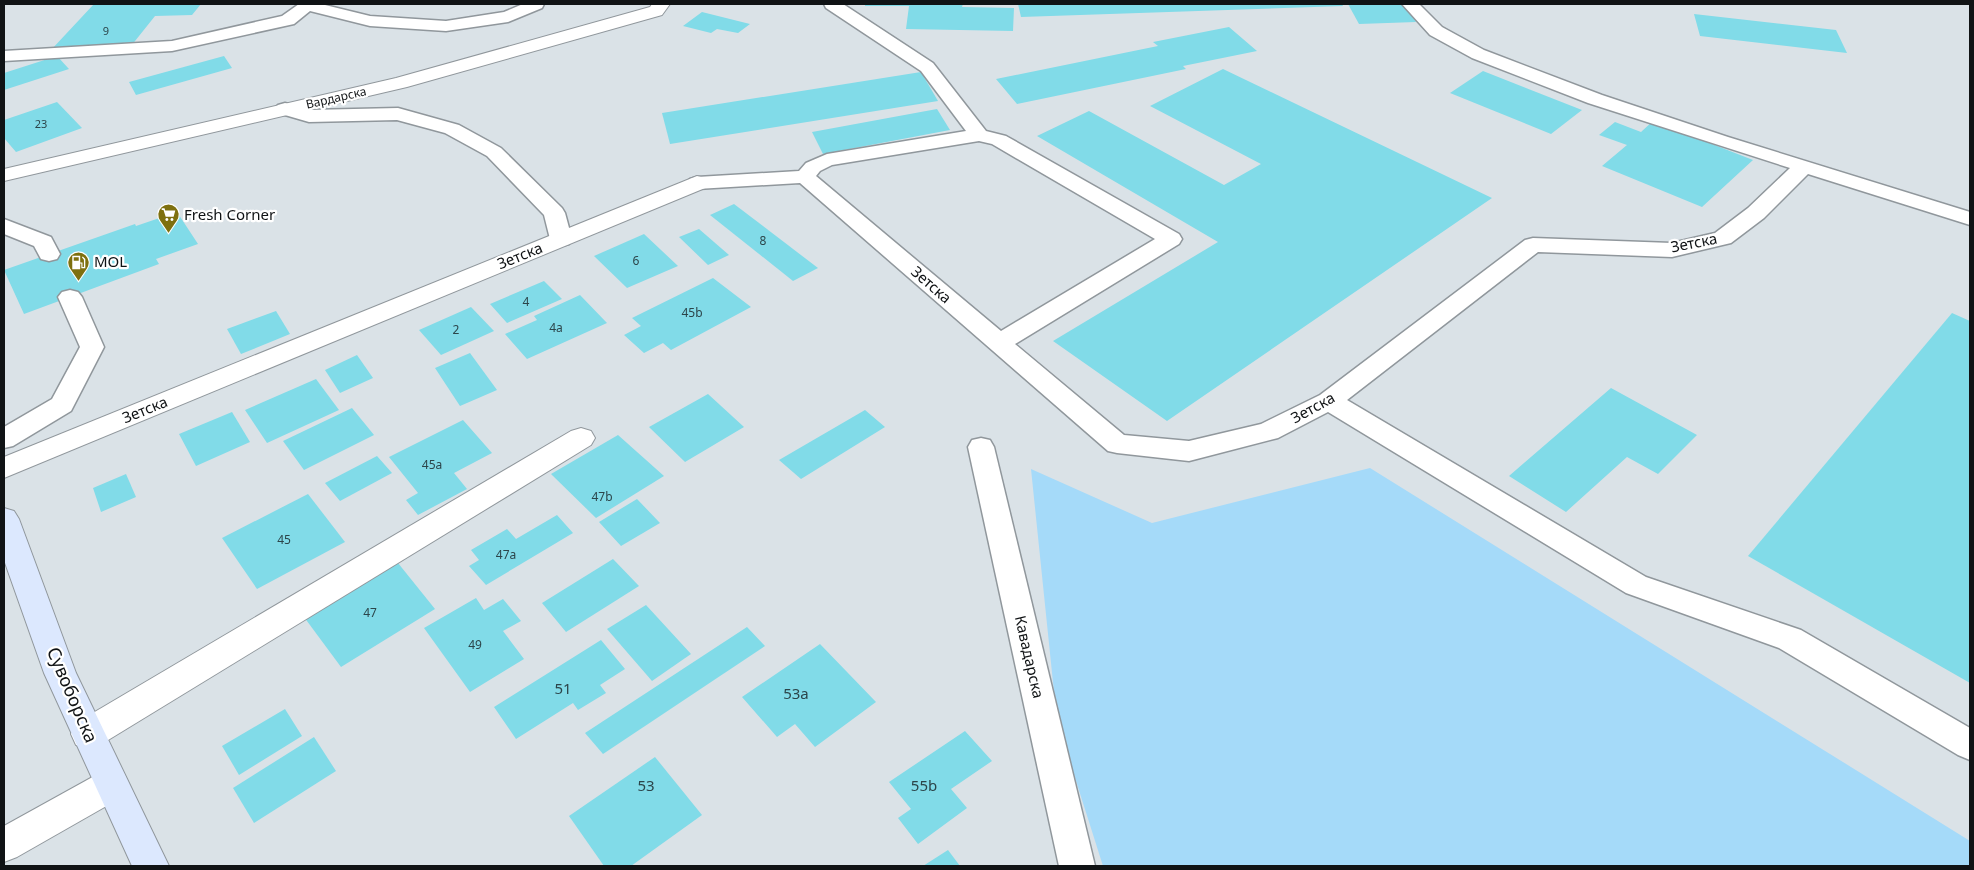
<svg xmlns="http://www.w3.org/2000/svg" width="1974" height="870" viewBox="0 0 1974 870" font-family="'Noto Sans',sans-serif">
	<rect width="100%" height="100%" fill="#dae2e7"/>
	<polygon fill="#a5daf9" points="1370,468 1970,841 1970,866 1103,866 1057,721 1031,469 1152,523"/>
	<g fill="#81dbe8">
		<polygon points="94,4 201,4 192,15 155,16 131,46 51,50"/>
		<polygon points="865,4 963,4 962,7 1014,8 1013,31 906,29 909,6 865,6"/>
		<polygon points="1018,4 1342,4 1343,6 1021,17"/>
		<polygon points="1348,4 1404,4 1416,22 1359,24"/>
		<polygon points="702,12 750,24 738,33 717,29 711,33 683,26"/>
		<polygon points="1694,14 1836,30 1847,53 1700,36"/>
		<polygon points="1229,27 1257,51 1183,66 1186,69 1017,104 996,79 1158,46 1153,42"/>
		<polygon points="57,56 69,69 4,90 4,73"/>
		<polygon points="224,56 232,68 136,95 129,82"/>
		<polygon points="1223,69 1492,198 1167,421 1053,341 1218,242 1037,136 1089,111 1224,185 1261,164 1150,106"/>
		<polygon points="1483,71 1582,110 1551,134 1450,93"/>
		<polygon points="921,72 938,101 670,144 662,113"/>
		<polygon points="57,102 82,128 16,152 4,138 4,120"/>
		<polygon points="937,109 950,130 823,154 812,132"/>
		<polygon points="1653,121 1753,160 1702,207 1602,166 1627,145 1599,135 1615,122 1641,132"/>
		<polygon points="734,204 818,268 793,281 710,215"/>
		<polygon points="177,212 198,244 156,259 159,264 24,314 4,270 135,224 136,226"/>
		<polygon points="699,229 729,255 708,265 679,237"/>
		<polygon points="644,234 678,266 627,288 594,256"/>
		<polygon points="713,278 751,307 671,350 663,343 644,353 624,335 641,326 632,318"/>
		<polygon points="544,281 562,299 507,323 490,304"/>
		<polygon points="580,295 607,323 527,359 505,334 537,320 534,316"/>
		<polygon points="471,307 494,331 441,355 419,330"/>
		<polygon points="276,311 290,334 241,354 227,329"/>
		<polygon points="1952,313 1970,321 1970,683 1748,556"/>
		<polygon points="470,353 497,390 460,406 435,368"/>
		<polygon points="357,355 373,378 340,393 325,370"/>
		<polygon points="316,379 339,410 267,443 245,410"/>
		<polygon points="1611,388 1697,435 1658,474 1627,457 1566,512 1509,476"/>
		<polygon points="708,394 744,427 685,462 649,427"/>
		<polygon points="352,408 374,435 304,470 283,441"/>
		<polygon points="865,410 885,427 801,479 779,460"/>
		<polygon points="232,412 250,442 196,466 179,434"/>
		<polygon points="463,420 492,453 454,473 467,489 418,515 406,500 418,493 389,457"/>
		<polygon points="618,435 664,476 596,518 551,474"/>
		<polygon points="377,456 392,473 340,501 325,483"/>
		<polygon points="126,474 136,497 101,512 93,488"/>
		<polygon points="308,494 345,542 257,589 222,538"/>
		<polygon points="637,499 660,523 621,546 599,522"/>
		<polygon points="557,515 573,533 486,585 469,566 479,560 471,550 507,529 516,539"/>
		<polygon points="613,559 639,586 566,632 542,603"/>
		<polygon points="398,563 435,609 341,667 304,617"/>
		<polygon points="476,598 484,610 503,599 521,621 503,631 524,659 470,692 424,628"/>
		<polygon points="646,605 691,654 652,681 607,629"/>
		<polygon points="747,627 765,646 603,754 585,733"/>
		<polygon points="601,640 625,669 600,685 606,693 578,710 573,703 516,739 494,707"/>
		<polygon points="820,644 876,702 815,747 795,724 777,737 742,697"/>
		<polygon points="285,709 302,736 239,775 222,746"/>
		<polygon points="965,731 992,761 951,789 967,808 918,844 898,818 911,809 889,782"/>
		<polygon points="314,737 336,771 254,823 233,788"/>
		<polygon points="655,757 702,815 631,866 604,866 569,816"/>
		<polygon points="948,850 960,866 923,866"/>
	</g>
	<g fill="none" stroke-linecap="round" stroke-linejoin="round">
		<defs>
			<g id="lane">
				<polygon points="299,4 321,4 370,16 446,21 504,12 523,4 544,4 542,8 508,22 446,31 370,26 310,11 294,24 172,51 4,61 4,51 172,41 282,16"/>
				<path d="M824,4H843L933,63L986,131L1006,136L1179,234L1182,239L1179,244L1015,344L1124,435L1189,441L1261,424L1320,395L1525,240L1533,238L1672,243L1715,233L1748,208L1790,168L1588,103L1472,58L1430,35L1402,4H1419L1442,27L1484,50L1602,95L1728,137L1970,212V225L1808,174L1764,218L1731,243L1672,257L1538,252L1347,400L1646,577L1801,630L1970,728V760L1958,755L1779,648L1626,593L1328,412L1278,438L1189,461L1117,453L1108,451L800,183L697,189L690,187L687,183L690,179L697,177L799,171L806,163L827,154L966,131L921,71L826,8ZM979,141L992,144L1155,239L1001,331L816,176L820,171L832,165Z"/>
				<polygon points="285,103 310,110 398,108 459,125 501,148 562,208 565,213 572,239 569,244 561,246 553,244 550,239 544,215 487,156 445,133 397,120 309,122 278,113 275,109 278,105"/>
				<polygon points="4,219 51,237 60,254 57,259 49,261 41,259 34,246 4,234"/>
				<polygon points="70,290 78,292 82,297 104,347 71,411 13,446 4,448 4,427 52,399 80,347 58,297 62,292"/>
				<polygon points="981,438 990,440 994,447 1095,866 1059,866 968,447 972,440"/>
			</g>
			<g id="street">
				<polygon points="652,4 670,4 662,15 407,87 4,181 4,169 396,78 650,7"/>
				<polygon points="697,176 705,178 708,183 705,188 4,478 4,457"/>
				<polygon points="581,428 591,431 595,438 591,445 100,745 88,749 76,745 71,734 76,723 571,431"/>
				<polygon points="111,769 124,774 129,785 124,796 17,857 4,862 4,826 98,774"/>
			</g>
			<polygon id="secondary" points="4,508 14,511 19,519 76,673 169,866 132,866 44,673 4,560"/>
		</defs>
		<use href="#lane" stroke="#90979c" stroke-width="3"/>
		<use href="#street" stroke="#90979c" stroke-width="2"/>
		<use href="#secondary" stroke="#90979c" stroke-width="2"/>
		<use href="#lane" fill="#fff" fill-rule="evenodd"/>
		<use href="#street" fill="#fff" fill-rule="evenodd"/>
		<use href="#secondary" fill="#dce8fe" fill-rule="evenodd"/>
	</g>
	<defs>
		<symbol id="supermarket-pin" viewBox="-11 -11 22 30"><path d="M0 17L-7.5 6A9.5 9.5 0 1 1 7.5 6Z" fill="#7e700f" stroke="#fff"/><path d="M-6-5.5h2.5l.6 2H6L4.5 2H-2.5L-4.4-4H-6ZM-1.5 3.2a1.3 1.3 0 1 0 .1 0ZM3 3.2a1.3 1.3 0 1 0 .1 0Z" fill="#fff"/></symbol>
		<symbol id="fuel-pin" viewBox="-11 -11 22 30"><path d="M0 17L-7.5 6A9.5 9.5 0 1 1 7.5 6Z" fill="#7e700f" stroke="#fff"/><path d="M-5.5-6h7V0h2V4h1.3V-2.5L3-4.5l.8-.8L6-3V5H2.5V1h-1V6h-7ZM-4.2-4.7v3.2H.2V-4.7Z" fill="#fff"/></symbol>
	</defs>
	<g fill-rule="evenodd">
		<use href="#supermarket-pin" x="156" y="202" width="25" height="34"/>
		<use href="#fuel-pin" x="66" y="250" width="25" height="34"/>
	</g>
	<g text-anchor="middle" stroke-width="4.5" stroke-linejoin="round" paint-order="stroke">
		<g font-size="11" fill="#2c454a">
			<text x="106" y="35">9</text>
			<text x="41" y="128">23</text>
		</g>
		<g font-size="12" fill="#101315" stroke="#fff">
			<text transform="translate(336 98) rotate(-13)" y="4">Вардарска</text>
		</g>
		<g font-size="12" fill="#2c454a">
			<text x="763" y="245">8</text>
			<text x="636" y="265">6</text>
			<text x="526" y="306">4</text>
			<text x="692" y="317">45b</text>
			<text x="556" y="332">4a</text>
			<text x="456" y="334">2</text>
			<text x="432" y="469">45a</text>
			<text x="602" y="501">47b</text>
			<text x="284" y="544">45</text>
			<text x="506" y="559">47a</text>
			<text x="370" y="617">47</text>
			<text x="475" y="649">49</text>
		</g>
		<g font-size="15" fill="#101315" stroke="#fff" text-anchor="start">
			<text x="184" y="220">Fresh Corner</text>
			<text x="94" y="267">MOL</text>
		</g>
		<g font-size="15" fill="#101315" stroke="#fff">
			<text transform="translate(1694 243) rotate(-11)" y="5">Зетска</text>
			<text transform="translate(520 256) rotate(-22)" y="5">Зетска</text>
			<text transform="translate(931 285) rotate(41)" y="5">Зетска</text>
			<text transform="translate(1313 408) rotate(-29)" y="5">Зетска</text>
			<text transform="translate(145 410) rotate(-22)" y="5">Зетска</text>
			<text transform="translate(1029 657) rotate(77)" y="5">Кавадарска</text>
		</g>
		<g font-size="15" fill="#2c454a">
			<text x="563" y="694">51</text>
			<text x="796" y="699">53a</text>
			<text x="646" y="791">53</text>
			<text x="924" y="791">55b</text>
		</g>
		<g font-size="18" fill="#101315" stroke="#fff">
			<text transform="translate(72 695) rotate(67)" y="6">Сувоборска</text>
		</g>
	</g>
	<rect width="1974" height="870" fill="none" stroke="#101315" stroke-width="10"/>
</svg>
